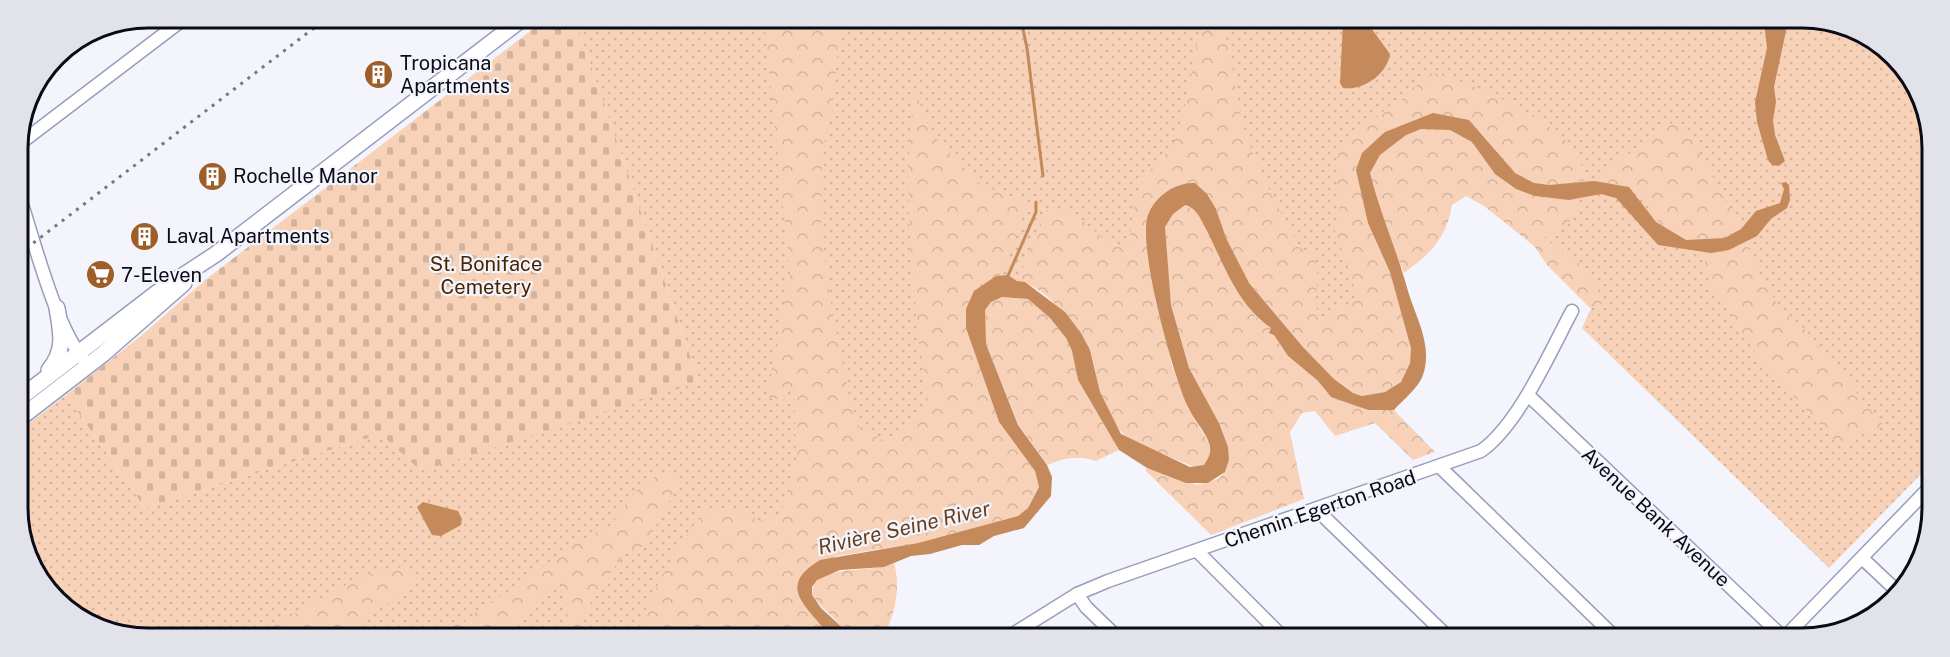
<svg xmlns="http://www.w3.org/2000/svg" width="1950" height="657" viewBox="0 0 1950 657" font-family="'Public Sans',sans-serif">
	<defs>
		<pattern id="grass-dots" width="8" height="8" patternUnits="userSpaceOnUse" patternTransform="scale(1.5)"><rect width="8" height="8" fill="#f7d2b8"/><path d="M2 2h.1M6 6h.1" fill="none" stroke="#d2b39d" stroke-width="1.8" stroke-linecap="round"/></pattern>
		<pattern id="forest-crowns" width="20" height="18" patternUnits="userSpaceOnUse" patternTransform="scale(1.5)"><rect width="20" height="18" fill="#f7d2b8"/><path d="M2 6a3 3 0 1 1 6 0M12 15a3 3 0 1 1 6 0" fill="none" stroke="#d2b39d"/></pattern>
		<pattern id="cemetery-stones" width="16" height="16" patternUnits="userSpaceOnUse" patternTransform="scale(1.5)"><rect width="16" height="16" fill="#f7d2b8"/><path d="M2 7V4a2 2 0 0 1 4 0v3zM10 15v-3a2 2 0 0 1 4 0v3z" fill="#d2b39d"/></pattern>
	</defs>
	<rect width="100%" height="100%" fill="#f4f5fc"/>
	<polygon fill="url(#grass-dots)" points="575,19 1836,23 1888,55 1902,68 1930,123 1928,467 1829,568 1582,328 1595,300 1585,278 1385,132 1411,348 1283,323 1249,283 1155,298 1017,281 1008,275 981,371 797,585 829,636 114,634 51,595 20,534 20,430 66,395 145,508 381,434 699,382"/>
	<g fill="url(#forest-crowns)">
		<path d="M764,20H834L840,29L832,111L822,154L821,228L832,309L851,406L860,429L883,440C904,430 918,426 926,402C930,389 919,350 918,334C911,254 902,171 915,91L932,134L953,157L981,185L1018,199L1026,207L1002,274L983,283L974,291L966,328L999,422L1035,471L1039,487L1028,508L1018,516L918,543L836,556L797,596L829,636H634C655,590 674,546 708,508L734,509L760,521L780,516L796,460L794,384L783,400L769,398L772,366L790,274Z"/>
		<path d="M1201,21H1221C1233,53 1234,88 1242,121C1254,166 1279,207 1299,248L1314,253L1318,277L1315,306L1324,320L1328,321L1337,307L1355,302L1353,281L1335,231L1340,204L1335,162L1343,144L1361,122L1377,117L1388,107L1398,106L1406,93L1435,73C1478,86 1546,114 1574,150C1581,160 1583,169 1584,181L1549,185L1534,183L1515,173L1482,133L1419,117L1412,123L1385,132L1362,152L1368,223L1390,272L1411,348L1410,363L1401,382L1385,392L1362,396L1353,393L1334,379L1303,347L1250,283L1226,238L1216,209L1160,198L1155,298L1172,365L1188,408L1209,443L1211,455L1204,465L1197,468L1131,441C1116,430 1105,407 1099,390C1095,377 1095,361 1089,349C1078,327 1043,283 1017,281L1048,208L1075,214L1113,247L1129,246C1132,220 1133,197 1147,175C1154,163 1167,156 1173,143C1187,110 1195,56 1201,21Z"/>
		<path d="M1675,122L1684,125L1692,139L1741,229C1727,238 1717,238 1701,239C1654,242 1659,208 1630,189C1619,182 1606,185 1594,181L1612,161L1630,153L1657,130Z"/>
		<path d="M1421,129H1441L1460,134L1472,142L1504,183L1569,200L1576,199L1578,215L1544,238C1574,260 1597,268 1602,307L1590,308L1547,265L1534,246L1484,206L1466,196L1452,205C1446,239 1431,253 1404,273L1377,202L1370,173C1380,153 1399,135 1421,129Z"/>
		<polygon points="1185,205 1198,214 1228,276 1248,306 1255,316 1271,328 1269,333 1274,335 1288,356 1317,380 1327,393 1367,410 1394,410 1435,452 1413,460 1375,423 1335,436 1315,411 1302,413 1290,432 1304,499 1211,535 1145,470 1147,468 1197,485 1218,479 1225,472 1229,460 1219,423 1189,368 1171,305 1165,227 1173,214"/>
		<path d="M1743,242C1756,255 1758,272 1767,287C1776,303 1789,320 1804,328L1884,426L1857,436L1841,447L1761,361L1709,282L1703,252L1727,250Z"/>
		<path d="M1002,297L1028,299L1050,318L1066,338L1072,351L1078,380L1119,450L1096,461C1078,455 1064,458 1047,465L1018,424L986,344L985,310L991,302Z"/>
		<path d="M673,471L678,485L645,546L625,552C606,583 587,598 578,636H560L568,609L561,583L544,592L529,612L501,635H427L434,628L463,623L482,607L522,585L534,573L576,543L611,525L633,494L657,475Z"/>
		<path d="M894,563C901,587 895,614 884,636H846C842,620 821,610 812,595L814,582C841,564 866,574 894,563Z"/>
		<polygon points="406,566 416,572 415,580 388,603 341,635 256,635 346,585 375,573"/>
	</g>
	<polygon fill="url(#cemetery-stones)" points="546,19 575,19 699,382 421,471 381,434 145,508 66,395 142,335 205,280"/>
	<g fill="#c58a5c">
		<path d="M1343,21H1366L1390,54C1387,75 1362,91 1343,88L1340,83Z"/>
		<polygon points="1764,22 1784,22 1786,31 1774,87 1776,102 1773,120 1775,135 1785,161 1779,166 1772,165 1768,160 1757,122 1755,102 1767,48"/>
		<path d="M1433,113L1469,120L1515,173L1534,183L1549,185L1594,181L1629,187L1656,222L1686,240L1725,238L1741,229L1756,211L1780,203L1784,189L1781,183L1786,182L1789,185L1790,200L1787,208L1771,219L1757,236L1729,250L1711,253L1658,245L1616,198L1601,194L1569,200L1535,196L1516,189L1495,174L1472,142L1450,130L1421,129L1406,135L1380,155L1370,173C1380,213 1397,251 1408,291C1416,318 1433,345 1423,375C1419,387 1403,400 1394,410H1368L1331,397L1317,380L1288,356L1274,335L1269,333L1271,328C1233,302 1221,254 1199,216C1195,210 1191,206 1185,205L1173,214L1165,227L1171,305L1189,368L1219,423L1228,447L1229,460L1225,472L1208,483H1186L1147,468L1119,450L1078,380L1072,351L1066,338L1050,318L1028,299L1002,297L991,302L985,310L986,344L1018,425L1047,465L1052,477L1051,496L1024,528L994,536L979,545H962L930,554L911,556L884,567L840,570L817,580L812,587V595L821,608L845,630L846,636H829C811,608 773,588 820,560L918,543L1018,516L1028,508L1039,487L1035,471L999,422L966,328V309L974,291L996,276L1008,275L1017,281L1025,282L1065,312L1081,333L1090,350L1100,392L1121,434L1190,467L1204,465C1209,457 1212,452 1209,443C1205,431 1194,420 1188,407C1173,375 1137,246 1148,215C1155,196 1176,182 1195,183L1207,194L1216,209L1226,238L1249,283L1303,347L1334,379L1353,393L1362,396L1385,392L1401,382L1410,363L1411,348L1390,272L1368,223L1356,170L1362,153L1385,132Z"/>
		<polygon points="423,502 458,511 462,519 461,525 441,536 432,535 417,507"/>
	</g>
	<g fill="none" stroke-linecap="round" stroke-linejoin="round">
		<g stroke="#c58a5c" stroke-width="3">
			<polyline points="1021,20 1027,48 1043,176"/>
			<polyline points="1007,278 1036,212 1036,202"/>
		</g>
		<defs>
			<g id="minor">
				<polyline points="18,145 185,18"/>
				<path d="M19,195C34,240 55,326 84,360"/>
				<polyline points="1528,395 1785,639"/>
				<polyline points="1440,467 1616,638"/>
				<polyline points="1317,510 1449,638"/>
				<polyline points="1197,551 1283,637"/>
				<polyline points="1862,558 1896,590"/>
				<polyline points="1077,594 1086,607 1117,637"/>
				<path d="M1008,637L1077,594L1108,581L1481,451C1519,424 1550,352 1572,311"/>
				<polyline points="1783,639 1928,489"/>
			</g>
			<g id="major">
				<path d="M49,370C66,350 61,332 57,308"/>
				<polyline points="20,398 158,292 216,254 522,19"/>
				<polyline points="20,418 103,354 184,283"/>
			</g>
		</defs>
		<use href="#minor" stroke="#989dbd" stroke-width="15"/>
		<use href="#major" stroke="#989dbd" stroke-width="18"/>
		<use href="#minor" stroke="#fff" stroke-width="12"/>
		<use href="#major" stroke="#fff" stroke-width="15"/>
		<polyline stroke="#75767f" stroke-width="3" stroke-dasharray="3 6" stroke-linecap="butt" points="19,254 327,18"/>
	</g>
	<defs>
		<symbol id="building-disc" viewBox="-11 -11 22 22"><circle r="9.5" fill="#9d5e27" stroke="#f4f5fc"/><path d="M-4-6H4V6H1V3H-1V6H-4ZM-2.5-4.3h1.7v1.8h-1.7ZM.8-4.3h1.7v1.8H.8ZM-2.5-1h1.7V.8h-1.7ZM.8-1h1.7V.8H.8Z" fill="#fff"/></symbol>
		<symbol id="supermarket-disc" viewBox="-11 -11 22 22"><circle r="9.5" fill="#9d5e27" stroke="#f4f5fc"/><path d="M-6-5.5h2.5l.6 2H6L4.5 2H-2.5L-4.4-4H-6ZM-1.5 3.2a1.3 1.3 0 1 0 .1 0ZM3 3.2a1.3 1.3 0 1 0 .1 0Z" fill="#fff"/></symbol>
	</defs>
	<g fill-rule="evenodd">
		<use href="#building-disc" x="362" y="58" width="33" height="33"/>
		<use href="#building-disc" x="196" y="160" width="33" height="33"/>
		<use href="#building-disc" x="128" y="220" width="33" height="33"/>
		<use href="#supermarket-disc" x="84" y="258" width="33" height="33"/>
	</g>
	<g text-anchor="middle" stroke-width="4.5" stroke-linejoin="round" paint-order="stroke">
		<g font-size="20" fill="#0a0b16" stroke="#f4f5fc" text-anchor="start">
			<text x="400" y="70">Tropicana<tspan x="400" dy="23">Apartments</tspan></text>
			<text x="233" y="183">Rochelle Manor</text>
			<text x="166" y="243">Laval Apartments</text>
			<text x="121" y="282">7-Eleven</text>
		</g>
		<g font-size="20" fill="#4b2400" stroke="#f4f5fc">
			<text x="486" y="271">St. Boniface<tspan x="486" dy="23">Cemetery</tspan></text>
		</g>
		<g font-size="20" fill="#0a0b16" stroke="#f4f5fc">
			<text transform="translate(1320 509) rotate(-19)" y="7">Chemin Egerton Road</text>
			<text transform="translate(1656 517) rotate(43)" y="7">Avenue Bank Avenue</text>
		</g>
		<g font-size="21" font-style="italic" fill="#673e1c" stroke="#f4f5fc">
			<text transform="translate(904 528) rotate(-13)" y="7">Rivière Seine River</text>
		</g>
	</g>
	<path d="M0 0H1950V657H0ZM148 28H1802A120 120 0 0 1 1922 148V508A120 120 0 0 1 1802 628H148A120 120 0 0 1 28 508V148A120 120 0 0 1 148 28Z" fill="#e1e2ea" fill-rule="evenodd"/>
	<path fill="none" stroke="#0a0b16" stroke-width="3" d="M148 28H1802A120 120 0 0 1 1922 148V508A120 120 0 0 1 1802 628H148A120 120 0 0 1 28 508V148A120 120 0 0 1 148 28Z"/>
</svg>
